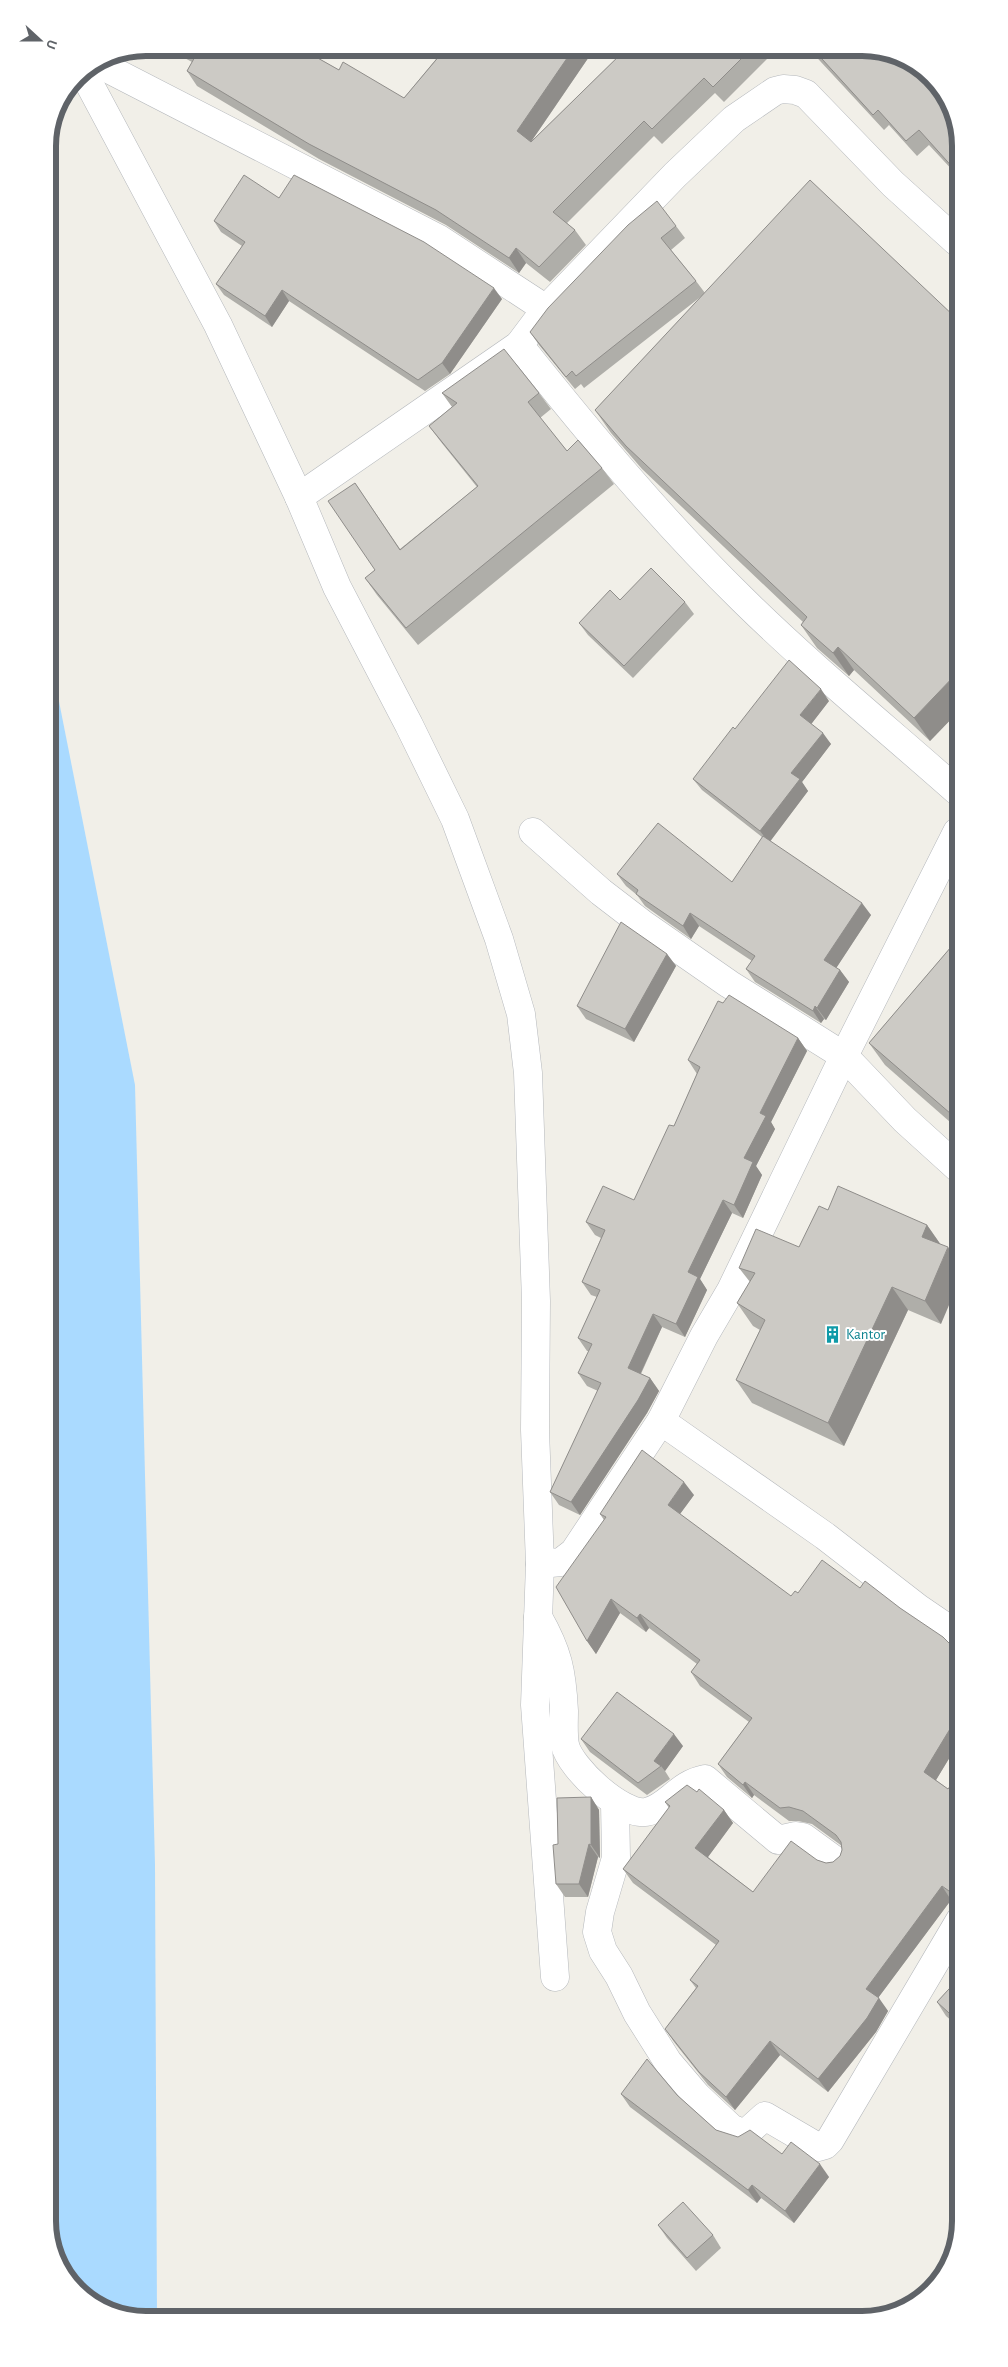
<svg xmlns="http://www.w3.org/2000/svg" width="1008" height="2367" viewBox="0 0 1008 2367" font-family="'Alegreya Sans',sans-serif">
	<rect width="100%" height="100%" fill="#f1efe8"/>
	<polygon fill="#aadaff" points="49,651 135,1085 155,1865 157,2319 139,2319 86,2299 53,2253"/>
	<g fill="none" stroke-linecap="round" stroke-linejoin="round">
		<defs>
			<g id="minor">
				<polyline points="97,63 439,239 546,309"/>
				<polyline points="83,72 218,325 299,497"/>
				<path d="M519,345C590,434 662,521 743,600C811,667 886,728 957,791"/>
				<polyline points="533,832 601,892 644,925 729,984 844,1056 905,1120 958,1168"/>
				<polyline points="661,1421 825,1536 918,1608 959,1636"/>
				<polyline points="540,1564 561,1562 574,1552 661,1421 704,1336 731,1290 844,1056 957,832"/>
				<path d="M538,1617C558,1652 562,1671 564,1711C564,1722 563,1734 565,1745C570,1768 622,1816 646,1812C668,1808 678,1784 705,1779L778,1840L796,1836L803,1837L836,1861"/>
				<polyline points="615,1803 616,1858 600,1912 597,1932 603,1951 619,1976 637,2013 668,2062 697,2096 731,2128 745,2134 765,2116 818,2147 825,2145 830,2140 960,1920"/>
				<polyline points="555,1977 535,1705 540,1564 535,1430 536,1301 528,1073 521,1014 499,939 455,819 409,725 337,587 299,497 519,345 546,309 675,175 734,119 775,91 783,89 795,90 806,94 893,184 956,241"/>
			</g>
		</defs>
		<use href="#minor" stroke="#b5b8bc" stroke-width="29"/>
		<use href="#minor" stroke="#fff" stroke-width="28"/>
	</g>
	<g fill="#afaea9">
		<polygon points="166,48 300,48 339,70 404,98 441,53 429,48 595,48 531,142 627,48 778,48 724,102 715,93 662,144 654,136 567,223 575,230 586,245 550,282 526,263 519,273 446,225 319,159 197,86 187,71 192,62"/>
		<polygon points="808,48 869,48 955,114 956,174 929,145 917,156 889,125 884,130"/>
		<polygon points="279,198 502,299 450,374 425,391 289,301 272,327 224,295 216,284 242,246 221,232 214,221"/>
		<polygon points="676,226 685,238 671,250 696,281 705,293 956,318 957,713 930,741 854,670 849,676 817,648 801,625 803,622 642,469 611,433 595,410 703,295 584,388 581,384 575,389 539,345 530,332"/>
		<polygon points="442,393 539,393 551,409 540,418 567,451 602,468 614,484 418,645 377,595 365,578 375,570 355,483 400,549 477,487 441,442 429,426 452,407"/>
		<polygon points="620,600 685,602 694,614 633,678 588,635 579,623"/>
		<polygon points="829,701 811,724 831,744 802,782 808,791 770,841 871,915 836,968 840,970 849,982 826,1020 824,1019 821,1023 755,982 746,969 752,961 699,926 691,939 645,906 637,895 626,886 617,874 732,882 762,837 702,790 693,779 735,729"/>
		<polygon points="957,940 958,1129 885,1065 869,1043"/>
		<polygon points="667,954 676,966 634,1042 586,1019 577,1006"/>
		<polygon points="798,1038 807,1051 771,1122 775,1129 756,1166 762,1175 743,1218 732,1213 700,1279 707,1290 685,1337 662,1327 641,1374 650,1378 659,1391 647,1413 580,1515 559,1505 550,1492 598,1391 587,1386 578,1373 589,1351 587,1351 578,1338 597,1297 591,1295 582,1282 601,1238 595,1235 586,1222 634,1200 674,1126 697,1074 688,1060"/>
		<polygon points="828,1210 927,1225 941,1245 941,1324 908,1310 844,1446 752,1403 736,1380 760,1330 753,1326 737,1303 750,1282 739,1268 799,1247"/>
		<polygon points="694,1495 680,1514 959,1742 936,1780 948,1789 959,1775 960,1905 951,1900 878,1998 888,2011 876,2032 828,2092 780,2055 735,2110 708,2085 674,2042 665,2029 696,1988 690,1980 716,1945 633,1883 623,1869 669,1808 665,1802 697,1792 724,1810 733,1823 708,1857 753,1892 817,1860 826,1863 833,1862 840,1856 842,1850 842,1846 812,1824 798,1821 789,1821 754,1795 752,1798 727,1777 718,1764 749,1722 700,1686 691,1672 697,1664 649,1628 646,1632 620,1613 596,1654 587,1641 604,1520 600,1514"/>
		<polygon points="581,1739 683,1746 665,1771 670,1779 647,1795 590,1752"/>
		<polygon points="591,1797 599,1810 600,1858 598,1857 588,1897 565,1897 556,1884 558,1844"/>
		<polygon points="960,1977 960,2028 946,2016 937,2002"/>
		<polygon points="621,2094 677,2095 716,2130 782,2154 829,2177 794,2223 761,2198 757,2203 630,2107"/>
		<polygon points="658,2225 713,2235 721,2248 696,2271 667,2238"/>
	</g>
	<g fill="#8f8d8a">
		<polygon points="574,48 595,48 528,146 517,131"/>
		<polygon points="516,248 526,263 519,273 509,258"/>
		<polygon points="494,288 502,299 450,374 442,363"/>
		<polygon points="282,290 289,301 272,327 265,316"/>
		<polygon points="838,647 854,670 849,676 833,653"/>
		<polygon points="957,673 957,713 930,741 914,718"/>
		<polygon points="821,689 829,701 809,727 800,715"/>
		<polygon points="823,733 831,744 802,782 808,791 769,843 760,831 791,773"/>
		<polygon points="862,903 871,915 833,973 824,960"/>
		<polygon points="690,913 699,926 691,939 683,926"/>
		<polygon points="667,954 676,966 634,1042 625,1029"/>
		<polygon points="840,970 849,982 826,1020 817,1008"/>
		<polygon points="815,1006 824,1019 821,1023 813,1011"/>
		<polygon points="798,1038 807,1051 771,1122 775,1129 756,1166 762,1175 743,1218 734,1205 744,1158 760,1113"/>
		<polygon points="723,1200 732,1213 700,1279 707,1290 685,1337 676,1324 688,1272"/>
		<polygon points="927,1225 943,1248 922,1237"/>
		<polygon points="948,1247 958,1262 958,1284 941,1324 925,1301"/>
		<polygon points="892,1287 908,1310 844,1446 828,1423"/>
		<polygon points="653,1314 662,1327 637,1381 628,1368"/>
		<polygon points="650,1378 659,1391 647,1413 580,1515 571,1502"/>
		<polygon points="684,1482 694,1495 677,1518 668,1505"/>
		<polygon points="611,1599 620,1613 596,1654 587,1641"/>
		<polygon points="640,1614 649,1628 646,1632 637,1618"/>
		<polygon points="959,1714 959,1742 933,1785 924,1772"/>
		<polygon points="674,1734 683,1746 665,1771 661,1766 654,1761"/>
		<polygon points="745,1782 754,1795 752,1798 743,1785"/>
		<polygon points="591,1797 599,1810 600,1858 591,1845"/>
		<polygon points="724,1810 733,1823 705,1861 695,1848"/>
		<polygon points="589,1844 598,1857 588,1897 579,1884"/>
		<polygon points="942,1886 951,1900 875,2002 866,1989"/>
		<polygon points="879,1998 888,2011 876,2032 828,2092 818,2079"/>
		<polygon points="770,2041 780,2055 735,2110 726,2097"/>
		<polygon points="820,2164 829,2177 794,2223 785,2211"/>
		<polygon points="752,2185 761,2198 757,2203 748,2190"/>
	</g>
	<g fill="#cccac5" stroke="#8f8d8a">
		<polygon points="182,48 300,48 339,70 343,62 404,98 446,48 574,48 517,131 531,142 627,48 752,48 713,87 704,78 652,129 644,121 553,212 575,230 539,267 516,248 509,258 436,210 309,144 187,71 196,55"/>
		<polygon points="812,48 869,48 922,68 955,114 956,171 919,130 906,141 878,110 873,115"/>
		<polygon points="244,175 279,198 294,175 424,242 494,288 442,363 418,380 282,290 265,316 216,284 245,242 214,221"/>
		<polygon points="810,180 956,318 957,673 914,718 838,647 833,653 801,625 807,617 626,446 595,410"/>
		<polygon points="657,201 676,226 661,238 696,281 576,376 572,371 566,377 530,332 548,308 628,225"/>
		<polygon points="504,349 539,393 528,402 567,451 578,440 602,468 406,628 365,578 375,570 328,501 355,483 400,550 478,486 429,426 457,403 442,393"/>
		<polygon points="651,568 685,602 624,666 579,623 610,590 620,600"/>
		<polygon points="789,660 821,689 800,715 823,733 791,773 800,779 760,831 693,779 733,727 735,729"/>
		<polygon points="658,823 732,882 763,836 862,903 824,960 840,970 817,1008 815,1006 813,1011 746,969 755,956 690,913 683,926 636,894 638,890 617,874"/>
		<polygon points="621,922 667,954 625,1029 577,1006"/>
		<polygon points="957,940 958,1120 869,1043"/>
		<polygon points="729,995 798,1038 760,1113 766,1116 744,1158 753,1162 734,1205 723,1200 688,1272 698,1277 676,1324 653,1314 628,1368 650,1378 638,1400 571,1502 550,1492 601,1383 578,1373 592,1344 578,1338 600,1290 582,1282 605,1230 586,1222 603,1186 634,1200 669,1125 674,1126 700,1067 688,1060 718,1001 723,1003"/>
		<polygon points="838,1186 927,1225 922,1237 948,1247 925,1301 892,1287 828,1423 736,1380 765,1320 737,1303 755,1273 739,1268 756,1229 799,1247 819,1206 828,1210"/>
		<polygon points="642,1450 684,1482 668,1505 791,1596 795,1591 798,1593 822,1560 860,1588 865,1581 900,1608 943,1637 959,1653 959,1714 924,1772 948,1789 959,1775 960,1895 959,1894 949,1891 942,1886 866,1989 879,1998 867,2018 818,2079 770,2041 726,2097 699,2072 665,2029 698,1986 690,1980 719,1941 623,1869 670,1806 665,1802 687,1785 697,1792 699,1789 724,1810 695,1848 753,1892 791,1841 817,1860 826,1863 833,1862 840,1856 842,1850 841,1842 836,1835 803,1811 789,1807 780,1808 745,1782 743,1785 718,1764 752,1718 691,1672 700,1660 640,1614 637,1618 611,1599 587,1641 556,1587 606,1517 600,1514"/>
		<polygon points="617,1692 674,1734 654,1761 661,1766 638,1783 581,1739"/>
		<polygon points="591,1797 591,1845 589,1844 579,1884 556,1884 553,1845 558,1844 557,1798"/>
		<polygon points="960,1977 960,2023 937,2002"/>
		<polygon points="647,2059 677,2095 716,2130 738,2137 750,2130 782,2154 791,2142 820,2164 785,2211 752,2185 748,2190 621,2094"/>
		<polygon points="683,2202 713,2235 687,2258 658,2225"/>
	</g>
	<defs>
		<symbol id="building-bare" viewBox="-9 -9 18 18"><path d="M-4-6H4V6H1V3H-1V6H-4ZM-2.5-4.3h1.7v1.8h-1.7ZM.8-4.3h1.7v1.8H.8ZM-2.5-1h1.7V.8h-1.7ZM.8-1h1.7V.8H.8Z" fill="#0f9aa8" stroke="#fff" stroke-width="2.5" paint-order="stroke"/></symbol>
	</defs>
	<g fill-rule="evenodd">
		<use href="#building-bare" x="820" y="1322" width="25" height="25"/>
	</g>
	<g text-anchor="middle" stroke-width="4" stroke-linejoin="round" paint-order="stroke">
		<g font-size="15" fill="#0d838f" stroke="#fff" text-anchor="start">
			<text x="846" y="1339">Kantor</text>
		</g>
	</g>
	<path d="M0 0H1008V2367H0ZM146 56H862A90 90 0 0 1 952 146V2221A90 90 0 0 1 862 2311H146A90 90 0 0 1 56 2221V146A90 90 0 0 1 146 56Z" fill="#fff" fill-rule="evenodd"/>
	<path fill="none" stroke="#5f6368" stroke-width="6" d="M146 56H862A90 90 0 0 1 952 146V2221A90 90 0 0 1 862 2311H146A90 90 0 0 1 56 2221V146A90 90 0 0 1 146 56Z"/>
	<g transform="translate(40 40) rotate(111)" stroke="#ffffff" stroke-width="4" paint-order="stroke">
	<path d="M0-4L9 19L0 12L-9 19Z" fill="#5f6368"/>
	<text y="-8" font-size="14" font-weight="bold" text-anchor="middle" fill="#5f6368">U</text>
	</g>
</svg>
